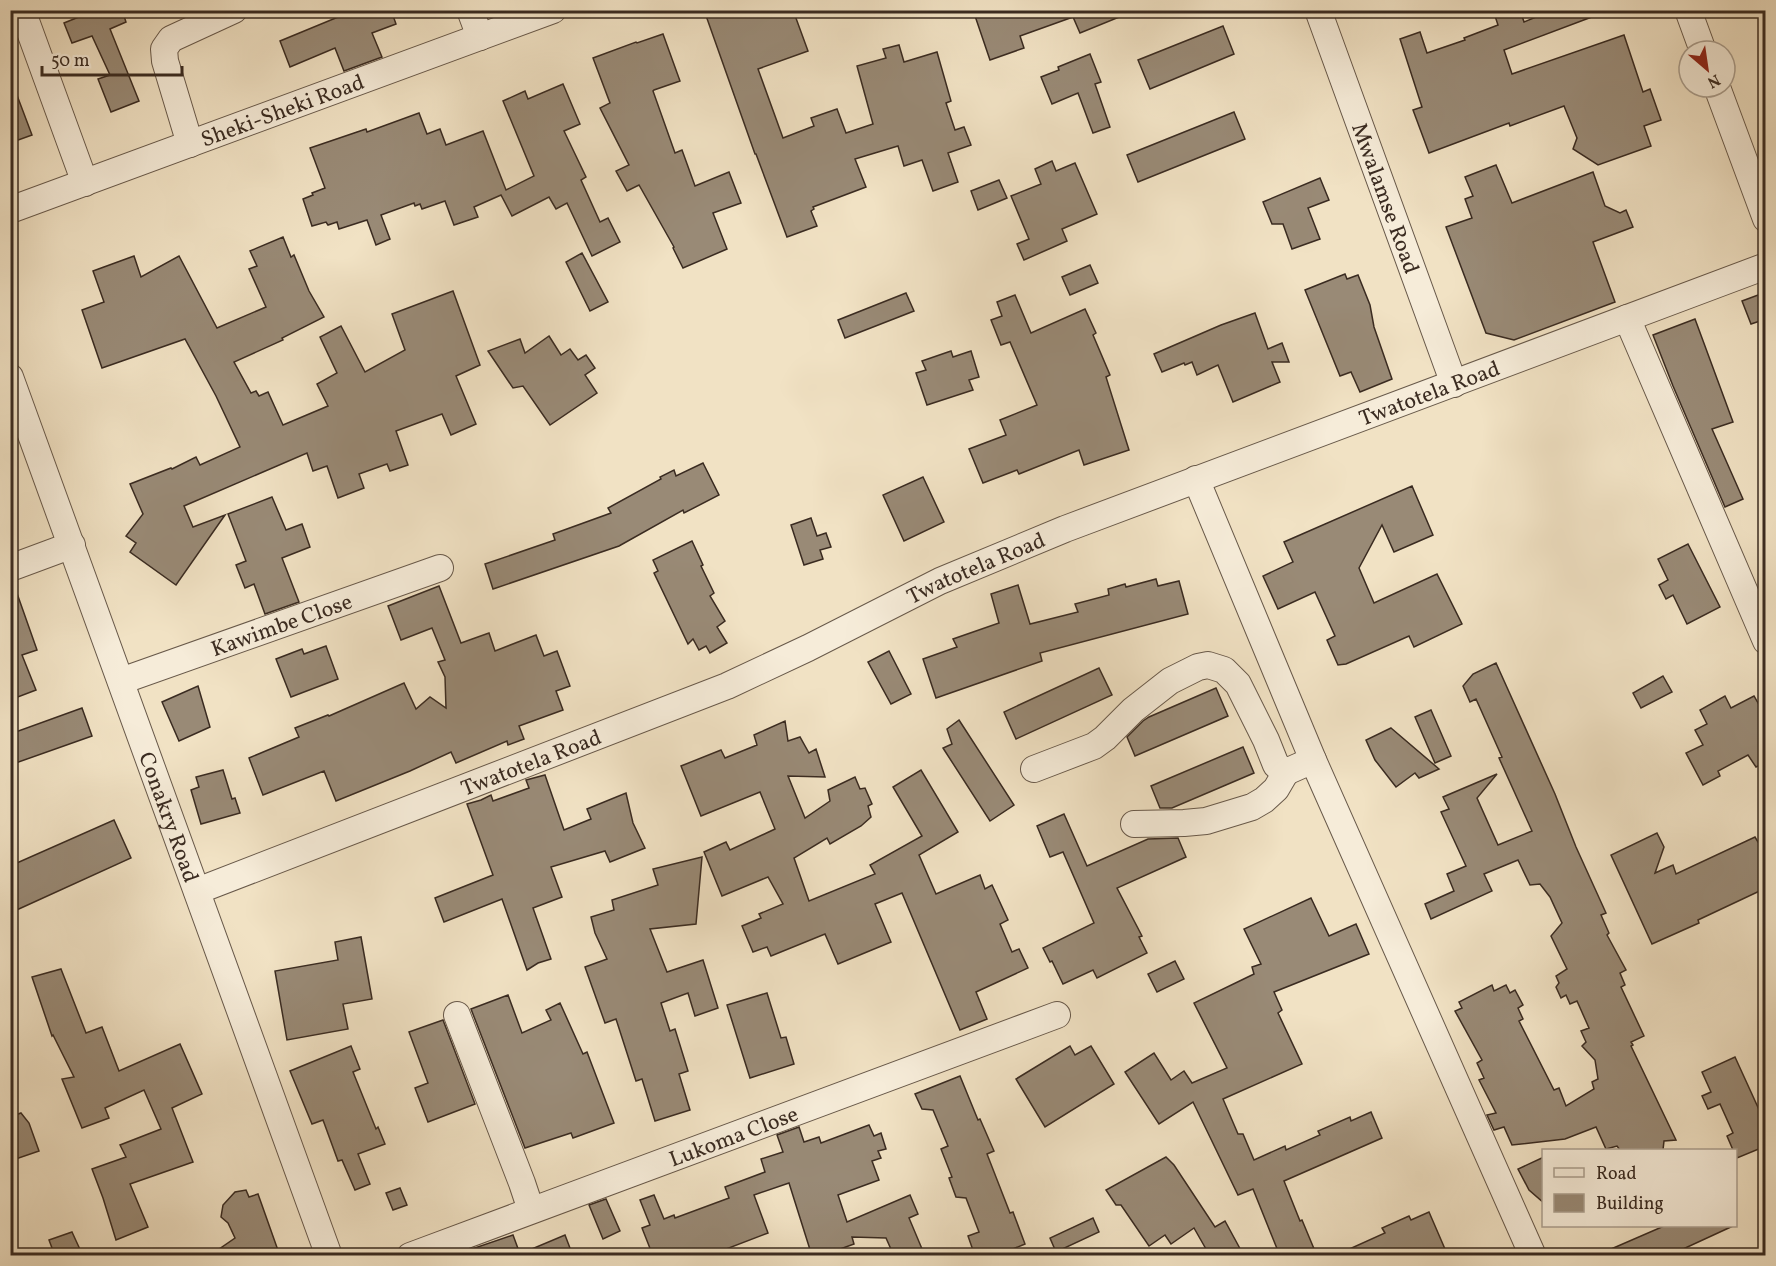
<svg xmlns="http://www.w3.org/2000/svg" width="1776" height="1266" viewBox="0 0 1776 1266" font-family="Vollkorn,serif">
	<rect width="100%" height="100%" fill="#f1e2c4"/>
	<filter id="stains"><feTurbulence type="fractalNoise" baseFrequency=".00333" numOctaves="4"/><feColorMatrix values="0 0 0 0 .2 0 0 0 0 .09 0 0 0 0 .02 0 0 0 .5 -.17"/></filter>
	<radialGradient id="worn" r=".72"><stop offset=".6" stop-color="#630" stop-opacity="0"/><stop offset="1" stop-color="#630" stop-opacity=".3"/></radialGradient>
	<g fill="#998a76" stroke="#3a2b21" stroke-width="1.5">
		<polygon points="96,10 122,10 126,22 110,29 139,101 111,112 98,79 110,75 92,36 72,43 64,23"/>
		<polygon points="355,10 357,10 360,17 370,13 371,16 384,10 391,10 396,24 372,33 382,57 344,71 335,48 290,67 280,41"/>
		<polygon points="704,10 793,10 808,51 758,69 783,138 814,126 811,118 837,109 846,133 873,124 857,66 886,58 883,49 899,45 904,62 937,52 951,101 946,103 955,130 964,127 971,145 948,153 958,182 933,191 922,160 904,166 898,146 855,159 866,187 813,207 814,209 811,211 817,226 787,237 756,154 755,154"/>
		<polygon points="973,10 1134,10 1134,11 1080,33 1073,17 1020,36 1024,48 990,60"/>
		<polygon points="1493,10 1520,10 1524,22 1553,10 1604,10 1605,12 1504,50 1512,74 1624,35 1643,92 1650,89 1661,120 1644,126 1651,146 1598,165 1573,149 1577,138 1564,106 1510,126 1509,123 1429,153 1413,110 1422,107 1400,39 1420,32 1427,53 1465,40 1464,38 1498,25"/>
		<polygon points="1223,26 1234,54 1150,89 1138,60"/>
		<polygon points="663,34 680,81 654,90 653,91 675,153 682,150 695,186 729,172 741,203 713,213 727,249 683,268 673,248 674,247 639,185 627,191 616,171 629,165 600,108 610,103 593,58 636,42 637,43"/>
		<polygon points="1090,54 1101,82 1095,84 1110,127 1093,133 1078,93 1052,104 1041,77 1059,70 1058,67"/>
		<polygon points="10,82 12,82 32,135 10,143"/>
		<polygon points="563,84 580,124 564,131 586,177 581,180 600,222 608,218 620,242 592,256 567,203 556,209 549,197 512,216 501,195 474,207 478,217 454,225 445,201 422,209 420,204 415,206 414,203 381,215 390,239 376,245 367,220 339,229 337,222 328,225 326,222 312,226 303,199 313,195 312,193 325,188 310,148 366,129 367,132 419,113 427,134 440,129 446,145 483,131 506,190 534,176 503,101 525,91 528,99"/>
		<polygon points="1234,112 1245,139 1138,182 1127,155"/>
		<polygon points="1052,161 1056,171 1075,163 1097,214 1062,229 1067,241 1024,260 1017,244 1029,239 1011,196 1041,184 1035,169"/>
		<polygon points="1496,165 1512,203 1593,172 1605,206 1620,213 1626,210 1633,227 1593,242 1615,302 1514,340 1486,333 1446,227 1472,218 1465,199 1473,196 1465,177"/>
		<polygon points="1320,178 1329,200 1308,208 1320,239 1292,249 1283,224 1272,224 1263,202"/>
		<polygon points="999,180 1007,198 978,210 971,191"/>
		<polygon points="283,237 291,257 294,255 309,291 324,317 282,338 283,340 234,362 251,393 256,391 259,396 268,392 283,425 328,406 317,384 337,373 320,337 341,326 365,372 405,350 392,314 453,291 480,365 456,376 476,424 451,435 442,414 396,431 408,465 390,471 387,464 359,474 364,488 338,498 327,466 313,471 307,453 184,506 193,527 225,515 176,585 130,552 136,543 126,536 143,514 130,484 171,468 172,469 196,457 200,465 240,447 216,396 185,339 102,368 82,310 104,302 93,271 134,256 141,277 179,256 217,328 266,307 249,269 257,266 250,251"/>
		<polygon points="582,253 608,302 590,311 566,262"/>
		<polygon points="1090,265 1098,283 1070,295 1062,277"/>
		<polygon points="1345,274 1347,279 1358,275 1370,305 1374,327 1392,379 1360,392 1351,372 1340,376 1305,290"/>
		<polygon points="1766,292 1766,319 1751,324 1742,301"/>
		<polygon points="906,293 914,311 845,338 838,320"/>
		<polygon points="1015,295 1031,333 1085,309 1096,333 1093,335 1110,375 1106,377 1129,450 1084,465 1079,450 1019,474 1017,470 983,483 969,449 1006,435 1000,420 1037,405 1010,342 1001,345 991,320 1002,316 997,302"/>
		<polygon points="1255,313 1268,349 1282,343 1289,362 1272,362 1280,382 1233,402 1218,365 1197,375 1192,362 1185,365 1184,363 1162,372 1154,354 1221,325"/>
		<polygon points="1695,319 1733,422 1712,429 1743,499 1725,507 1673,386 1653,335"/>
		<polygon points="549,336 561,355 570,349 578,360 586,355 595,368 585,375 597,393 550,425 523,386 513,388 488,351 520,339 525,353"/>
		<polygon points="951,351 953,357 971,351 979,377 969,380 973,390 927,405 916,373 926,370 922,361"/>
		<polygon points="703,463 719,495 684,513 683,510 619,546 493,589 485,564 555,540 553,534 611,513 608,508 661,479 660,477 674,470 676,476"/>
		<polygon points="923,477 944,522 904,541 883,495"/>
		<polygon points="1412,486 1433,535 1394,552 1382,525 1359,568 1374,603 1437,574 1462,624 1414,647 1409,636 1346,664 1338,665 1327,640 1335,636 1315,592 1278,609 1263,576 1293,562 1284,542"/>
		<polygon points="272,497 286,530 302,524 310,547 282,558 299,602 265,614 254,584 245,588 236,565 246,561 228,514"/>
		<polygon points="811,518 817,536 826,533 831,547 820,550 823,559 804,565 791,525"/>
		<polygon points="692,541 703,565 701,566 714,593 710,596 725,621 717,627 727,643 710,653 706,646 699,650 693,639 688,644 654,573 658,571 653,560"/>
		<polygon points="1688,544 1720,607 1687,624 1673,595 1666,599 1659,585 1668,580 1658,559"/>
		<polygon points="1156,579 1158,586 1179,581 1188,614 1040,653 1042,661 936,698 923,659 957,647 953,639 999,623 991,594 1018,585 1030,624 1078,612 1075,604 1109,595 1108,589 1125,584 1126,587"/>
		<polygon points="13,582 37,650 22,655 36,690 10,700 10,583"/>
		<polygon points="439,586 461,643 489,633 495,651 536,635 544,656 557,651 570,686 556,691 563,710 519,726 524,739 508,745 507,741 456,763 451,752 410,771 336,801 324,771 263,795 249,758 299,737 295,728 328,715 329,716 404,683 416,709 430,697 446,708 445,677 438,662 445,660 432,628 401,640 388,606"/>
		<polygon points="326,646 338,679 291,697 276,659 302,649 304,654"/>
		<polygon points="889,651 911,694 891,704 868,662"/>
		<polygon points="1496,663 1555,794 1576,847 1606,913 1601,915 1609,933 1607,935 1626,970 1620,973 1625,985 1621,987 1644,1036 1631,1042 1633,1045 1631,1046 1676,1140 1664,1141 1663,1150 1620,1150 1617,1146 1606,1149 1596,1127 1565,1139 1512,1145 1504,1127 1494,1130 1487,1115 1496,1113 1479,1080 1484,1078 1477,1063 1482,1060 1455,1011 1462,1008 1459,1002 1492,985 1494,991 1506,985 1510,993 1515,990 1523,1005 1518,1008 1523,1019 1519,1021 1554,1090 1559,1088 1566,1106 1594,1089 1592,1082 1598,1079 1595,1060 1582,1046 1586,1042 1581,1031 1589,1028 1577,1001 1570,1004 1566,995 1561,998 1556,987 1559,983 1556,976 1567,969 1551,936 1562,923 1550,897 1540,884 1530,885 1518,860 1484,874 1492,891 1431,919 1425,904 1454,891 1447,874 1466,866 1441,812 1449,809 1443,797 1497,774 1477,798 1498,845 1532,831 1499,758 1502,757 1476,699 1470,702 1463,686 1473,674"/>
		<polygon points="1099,668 1112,695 1016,739 1004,712"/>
		<polygon points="1663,676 1672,692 1641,708 1633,693"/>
		<polygon points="198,686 210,727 179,741 162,702"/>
		<polygon points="1216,688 1228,716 1135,756 1127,737 1143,721 1149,717"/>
		<polygon points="1725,696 1731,708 1754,696 1766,717 1766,762 1756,767 1748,755 1718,771 1720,776 1703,785 1686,753 1703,745 1695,730 1707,724 1700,710"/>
		<polygon points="82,708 92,736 10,765 10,734"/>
		<polygon points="1431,710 1451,756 1435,763 1415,717"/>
		<polygon points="959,720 1014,805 990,821 943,748 952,744 947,729"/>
		<polygon points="785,721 788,741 800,737 809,753 816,749 825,777 788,776 805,818 830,801 828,790 855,777 860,789 865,788 872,804 868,806 871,817 861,826 830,844 827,838 794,858 809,901 875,874 870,865 922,836 893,787 921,770 958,832 919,855 936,894 980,875 985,889 992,885 1008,920 1000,924 1012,952 1019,949 1028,968 976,992 987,1019 960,1030 902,893 875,904 891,942 838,964 825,934 771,956 767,947 753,952 742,926 761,918 759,914 783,904 768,877 722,896 704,852 726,842 730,850 775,829 760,792 701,816 681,766 721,750 725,758 757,745 754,735"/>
		<polygon points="1391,728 1439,769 1419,778 1415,773 1396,787 1375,760 1366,740"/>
		<polygon points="1243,747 1254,773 1172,808 1160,808 1151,786"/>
		<polygon points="223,770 232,799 235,798 240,813 201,824 191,790 199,787 196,777"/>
		<polygon points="545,775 564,830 591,819 587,809 626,793 633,823 645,848 610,862 605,851 551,867 562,897 533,908 551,959 538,963 527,970 502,899 444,922 435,898 493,875 467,804 481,800 491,795 493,801 529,788 526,780"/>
		<polygon points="1064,814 1087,866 1148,839 1178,838 1186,857 1117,888 1142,936 1139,937 1147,953 1097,978 1093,970 1063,984 1052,961 1050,962 1043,948 1094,923 1063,852 1050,857 1037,826"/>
		<polygon points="114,820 131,858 10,913 10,866"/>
		<polygon points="1657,833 1664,847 1655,873 1673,865 1676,874 1755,837 1758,842 1766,838 1766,888 1698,920 1699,923 1652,944 1611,855"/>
		<polygon points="702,857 696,924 650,929 667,972 703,960 718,1008 695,1016 688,993 661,1003 670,1031 675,1029 688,1071 679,1074 690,1110 655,1121 642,1079 636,1081 616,1019 605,1023 585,967 607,959 595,933 591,917 614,910 612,900 658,885 653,869"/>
		<polygon points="1311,898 1329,936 1356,924 1369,954 1274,992 1282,1010 1278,1013 1302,1064 1223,1099 1238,1134 1243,1134 1254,1160 1285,1146 1286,1150 1320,1135 1318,1131 1350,1117 1351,1121 1371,1112 1382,1138 1284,1181 1300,1221 1302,1220 1317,1256 1280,1256 1253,1189 1238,1195 1193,1102 1159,1124 1125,1072 1154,1053 1171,1080 1184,1071 1192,1083 1227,1068 1194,1003 1254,974 1252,967 1261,964 1244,929"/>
		<polygon points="361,937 372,999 343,1004 348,1029 287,1040 275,971 338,960 335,942"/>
		<polygon points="1175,961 1184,979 1157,992 1148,974"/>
		<polygon points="61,969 86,1033 102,1027 119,1071 180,1044 202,1094 172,1108 193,1162 130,1184 148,1227 116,1240 103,1198 92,1169 126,1157 120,1145 161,1129 144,1090 105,1108 109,1118 82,1128 62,1079 74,1077 53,1035 52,1036 32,977"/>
		<polygon points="767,993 781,1038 786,1037 794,1064 750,1078 727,1005"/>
		<polygon points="508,995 522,1033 551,1020 546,1010 560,1003 583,1054 587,1052 614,1123 573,1138 571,1133 525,1148 471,1009"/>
		<polygon points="443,1020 475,1104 428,1122 415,1088 428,1083 409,1032"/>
		<polygon points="351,1046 360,1069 353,1072 376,1129 378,1127 385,1144 358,1154 370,1184 355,1190 342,1160 338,1161 323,1120 312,1124 290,1071"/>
		<polygon points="1070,1046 1075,1055 1091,1046 1114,1084 1045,1127 1016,1079"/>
		<polygon points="1735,1057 1766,1125 1766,1146 1737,1158 1736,1150 1733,1150 1727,1136 1733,1133 1720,1104 1708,1109 1702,1096 1711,1092 1702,1072"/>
		<polygon points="960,1076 978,1120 980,1119 994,1151 987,1154 1010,1213 1013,1212 1025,1244 996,1256 975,1256 968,1236 979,1232 966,1198 956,1197 949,1178 952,1177 941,1149 948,1146 933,1110 922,1109 915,1094"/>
		<polygon points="21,1113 29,1123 39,1151 10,1161 10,1117"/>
		<polygon points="869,1125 874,1136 881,1133 886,1149 878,1151 881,1158 872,1161 879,1180 838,1195 847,1222 910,1195 918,1214 909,1218 925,1256 894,1256 886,1238 852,1237 854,1244 821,1256 812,1256 789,1183 754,1195 768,1233 708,1256 653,1256 642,1228 650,1225 640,1200 654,1195 664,1219 674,1215 675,1218 729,1198 725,1187 765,1172 761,1159 783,1152 777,1135 799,1127 804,1142 819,1137 821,1143"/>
		<polygon points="1166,1157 1174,1165 1215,1227 1225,1221 1244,1256 1210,1256 1194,1228 1171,1244 1165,1235 1149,1246 1121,1205 1116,1205 1106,1190"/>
		<polygon points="1544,1157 1544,1203 1529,1190 1518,1169"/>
		<polygon points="400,1188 407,1205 393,1210 386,1193"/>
		<polygon points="246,1190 249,1197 258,1194 280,1256 209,1256 235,1238 228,1223 221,1217 223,1205 235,1192"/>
		<polygon points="606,1199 620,1231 603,1239 589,1205"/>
		<polygon points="1429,1212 1448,1256 1334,1256 1385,1233 1382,1228 1409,1216 1411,1220"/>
		<polygon points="1093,1218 1099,1232 1056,1252 1050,1238"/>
		<polygon points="1664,1226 1733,1226 1668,1256 1595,1256"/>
		<polygon points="72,1232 83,1256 55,1256 49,1240"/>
		<polygon points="513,1235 520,1254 565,1235 573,1256 460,1256 460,1253"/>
	</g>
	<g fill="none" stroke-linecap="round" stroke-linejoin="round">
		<defs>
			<g id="minor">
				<polyline points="22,10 85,183"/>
				<polyline points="470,10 480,37"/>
				<path id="s1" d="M1318,10L1454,384"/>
				<polyline points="1688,10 1703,51"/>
				<polyline points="1717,87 1766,219"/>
				<polyline points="190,144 165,61 164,49 171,39 234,10"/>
				<path id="s2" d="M10,210L553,10"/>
				<polyline points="1627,318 1766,641"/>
				<path id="s3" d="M10,377L329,1256"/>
				<polyline points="1196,479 1313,760 1533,1256"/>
				<polyline points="10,568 72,545"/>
				<path id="s4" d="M121,681L440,568"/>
				<polyline points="1034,769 1094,746 1105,738 1133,710 1170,681 1198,667 1208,665 1224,670 1238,684 1266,740 1276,765 1286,772 1313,760"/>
				<polyline points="1134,824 1184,823 1206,821 1252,807 1264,800 1276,789 1286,772"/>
				<path id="s5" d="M197,891L727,686L808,648L940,581L1065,529L1766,266"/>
				<polyline points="457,1015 522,1183 531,1210"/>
				<path id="s6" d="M410,1256L1057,1015"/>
			</g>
		</defs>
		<use href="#minor" stroke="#68594a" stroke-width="28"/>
		<use href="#minor" stroke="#f6ecd9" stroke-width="26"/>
	</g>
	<g text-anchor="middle" stroke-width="6" stroke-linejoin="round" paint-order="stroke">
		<g font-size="22" fill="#3a2b21" stroke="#f6ecd9">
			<text dy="8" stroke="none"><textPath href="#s2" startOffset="290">Sheki-Sheki Road</textPath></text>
			<text dy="8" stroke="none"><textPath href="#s1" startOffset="200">Mwalamse Road</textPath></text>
			<text dy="8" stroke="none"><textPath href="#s5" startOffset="1330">Twatotela Road</textPath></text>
			<text dy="8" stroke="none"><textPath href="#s5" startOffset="844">Twatotela Road</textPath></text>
			<text dy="8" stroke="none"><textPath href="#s4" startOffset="170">Kawimbe Close</textPath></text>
			<text dy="8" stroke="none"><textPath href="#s5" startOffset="358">Twatotela Road</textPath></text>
			<text dy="8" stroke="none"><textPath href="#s3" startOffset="468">Conakry Road</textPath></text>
			<text dy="8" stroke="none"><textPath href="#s6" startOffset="345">Lukoma Close</textPath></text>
		</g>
	</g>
	<rect width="1776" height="1266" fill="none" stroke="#f1e2c4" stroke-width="36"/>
	<rect x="12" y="12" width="1752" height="1242" fill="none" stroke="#3a2b21" stroke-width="3"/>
	<rect x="18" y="18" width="1740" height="1230" fill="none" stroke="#3a2b21" stroke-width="1.5"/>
	<rect x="1542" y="1149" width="195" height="78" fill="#f6ecd9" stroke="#ab9f8f" stroke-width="1.5"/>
	<rect x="1554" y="1168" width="30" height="9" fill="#f6ecd9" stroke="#ab9f8f" stroke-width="1.5"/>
	<text x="1596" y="1179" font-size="18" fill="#3a2b21">Road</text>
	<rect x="1554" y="1194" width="30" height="18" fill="#998a76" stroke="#ab9f8f" stroke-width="1.5"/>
	<text x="1596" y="1209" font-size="18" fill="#3a2b21">Building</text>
	<g transform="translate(1707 69) rotate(151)"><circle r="28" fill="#f6ecd9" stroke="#ab9f8f" stroke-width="1.5"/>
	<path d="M0-4.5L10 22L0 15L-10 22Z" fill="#8f2418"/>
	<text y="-9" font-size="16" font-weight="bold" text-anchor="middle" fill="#3a2b21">N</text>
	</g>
	<path d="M42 66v9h140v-9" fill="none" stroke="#3a2b21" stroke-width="3"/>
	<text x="51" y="66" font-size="18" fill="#3a2b21" stroke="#f6ecd9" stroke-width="4.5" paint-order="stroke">50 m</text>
	<rect width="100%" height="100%" filter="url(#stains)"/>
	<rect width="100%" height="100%" fill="url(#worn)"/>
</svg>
